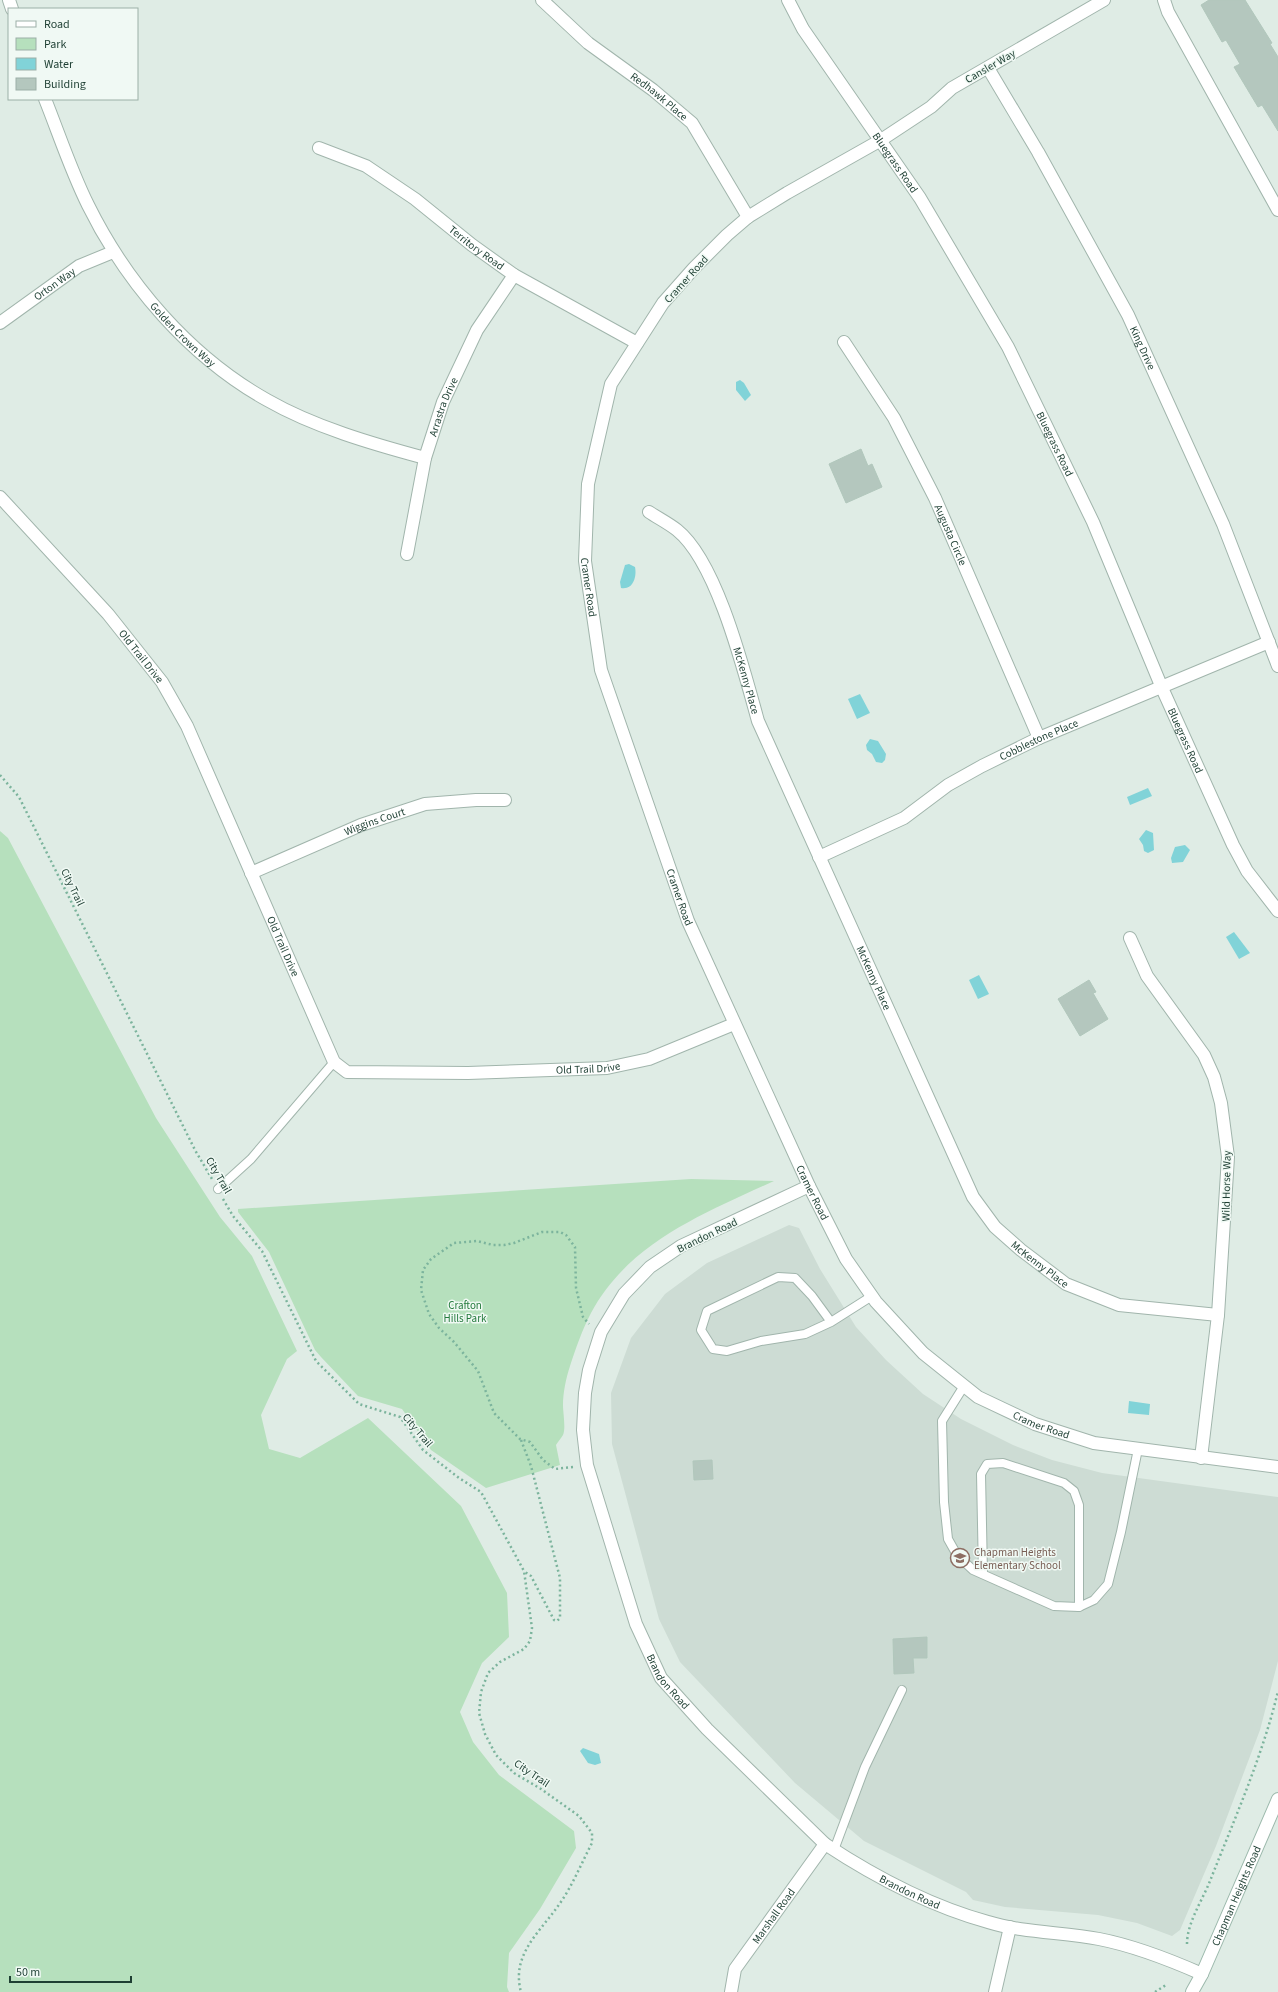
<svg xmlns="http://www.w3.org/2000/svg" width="1278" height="1992" viewBox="0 0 1278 1992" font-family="'Source Sans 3',sans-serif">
	<rect width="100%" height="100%" fill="#dfece5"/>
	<polygon fill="#cddcd4" points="789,1225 799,1228 820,1269 856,1327 886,1360 923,1394 961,1419 1013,1445 1052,1460 1102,1473 1278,1497 1278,1661 1260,1730 1216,1846 1180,1930 1172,1936 1137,1923 1098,1915 1005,1907 973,1900 966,1892 864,1841 795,1783 680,1662 659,1619 612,1444 611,1393 631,1338 665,1294 707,1263"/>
	<g fill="#b6e0bd">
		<polygon points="0,831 8,838 156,1118 220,1217 252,1256 297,1351 287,1359 261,1415 269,1449 300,1458 368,1418 461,1506 507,1593 509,1637 482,1663 460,1712 473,1742 499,1775 574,1831 576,1848 540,1909 509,1953 507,1987 509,1992 0,1992"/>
		<path d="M691,1179L774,1181C705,1213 629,1242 591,1313C582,1330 576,1348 570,1366C566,1378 563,1393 563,1405C563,1413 566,1428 563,1435C561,1438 558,1442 556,1445L560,1465L486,1488L431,1450L402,1409L358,1396L321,1357L315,1350L269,1252L238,1212V1209Z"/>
	</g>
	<g fill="#81d3d8">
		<polygon points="740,380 744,383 751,395 745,401 736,390 736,382"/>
		<path d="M629,564L635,567C637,577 633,590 621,588L620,582L625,565Z"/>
		<polygon points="860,694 870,713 857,719 848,699"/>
		<polygon points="870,739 878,741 886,754 885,760 882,763 876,762 872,754 867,750 866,745"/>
		<polygon points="1148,788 1152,796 1130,805 1127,797"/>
		<polygon points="1146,830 1153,833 1154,850 1148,853 1144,851 1143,845 1139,839"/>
		<polygon points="1185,845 1190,850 1183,862 1172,863 1171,858 1175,847"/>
		<polygon points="1234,932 1250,953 1239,959 1226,937"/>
		<polygon points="979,975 989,994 978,999 969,980"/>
		<polygon points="1129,1401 1150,1404 1149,1415 1128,1413"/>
		<polygon points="583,1748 599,1754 601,1763 595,1765 588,1763 580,1751"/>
	</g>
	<g fill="#b4c7be" stroke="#b1c7bc">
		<polygon points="1209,0 1245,0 1272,43 1270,44 1278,57 1278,131 1262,105 1258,107 1234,67 1240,64 1226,40 1222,42 1201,5"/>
		<polygon points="861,449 868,466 872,464 882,487 846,503 829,464"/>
		<polygon points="1089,980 1096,992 1093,993 1108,1019 1080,1036 1058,999"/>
		<polygon points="712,1460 713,1479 694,1480 693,1461"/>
		<polygon points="927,1637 927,1658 913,1658 914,1673 894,1674 893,1639"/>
	</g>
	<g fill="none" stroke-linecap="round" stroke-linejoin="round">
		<defs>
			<g id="lane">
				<polyline points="218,1189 251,1159 334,1062"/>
				<polyline points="831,1322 812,1296 795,1278 778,1277 707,1311 701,1330 713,1349 727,1351 761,1341 805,1334 831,1322 872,1296"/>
				<polyline points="964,1386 942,1421 944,1502 948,1539 957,1555 973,1570 1054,1606 1079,1607 1094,1600 1108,1584 1121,1532 1138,1449"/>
				<polyline points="983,1574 981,1474 987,1464 1003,1463 1064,1483 1074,1491 1079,1505 1079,1607"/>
				<polyline points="834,1850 865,1767 902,1690"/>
			</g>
			<g id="street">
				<polyline points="9,0 12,9"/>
				<path id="s1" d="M542,0L588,43L653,90L692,123L748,217"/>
				<path id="s2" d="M788,0L803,29L920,198L1008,347L1093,522L1162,688L1233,845L1247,871L1278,911"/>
				<path id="s3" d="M1104,0L952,88L931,107L881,140L787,193L748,217L727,235L694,268L663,303L611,384L588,484L585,561L601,670L688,921L809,1186L846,1259L876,1302L923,1353L978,1397L1035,1424L1094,1443L1278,1467"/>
				<polyline points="1164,0 1168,12 1278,210"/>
				<path id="s4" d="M988,68L1038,152L1128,315L1223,524L1278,666"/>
				<path id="s5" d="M45,99C59,134 71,171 88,205C127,284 190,357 267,400C314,427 373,444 425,458"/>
				<path id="s6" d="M319,148L366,166L415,199L472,245L514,275L637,343"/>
				<path id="s7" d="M0,323L79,266L113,252"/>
				<path id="s8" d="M844,342L894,418L935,498L1039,738"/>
				<path id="s9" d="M0,497L108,614L162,682L187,726L334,1062L347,1072L468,1073L607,1068L649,1059L734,1024"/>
				<path id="s10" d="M649,512C658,518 668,523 677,530C717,562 744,671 758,721L973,1197L995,1227L1021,1250L1066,1284L1119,1305L1218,1315"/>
				<path id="s11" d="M407,554L425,458L443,402L477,330L514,275"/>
				<path id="s12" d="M819,857L904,818L948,785L982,766L1039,738L1269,642"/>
				<path id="s13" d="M251,873L361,825L425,804L476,800H505"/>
				<polyline points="1130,938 1147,976 1204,1055 1214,1077 1221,1103 1228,1157 1218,1315 1201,1458"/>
				<path id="s14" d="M809,1186L681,1246L650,1267L624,1294L601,1332L589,1370L585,1393L583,1430L587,1465L636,1624L661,1678L707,1729L825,1844C875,1877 930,1906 988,1922C1024,1933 1063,1932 1099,1939C1135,1946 1168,1959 1202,1974"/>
				<path id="s15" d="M731,1992L735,1969L825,1844"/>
				<polyline points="995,1992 1010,1927"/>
			</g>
			<g id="secondary">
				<path id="s16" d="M1192,1992L1202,1974L1278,1799"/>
			</g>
		</defs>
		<use href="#lane" stroke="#a1b5ac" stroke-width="10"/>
		<use href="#street" stroke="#a1b5ac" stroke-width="14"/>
		<use href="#secondary" stroke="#9cb9ac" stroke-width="14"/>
		<g stroke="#7cb49d" stroke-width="2.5" stroke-dasharray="2 3" stroke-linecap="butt">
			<polyline points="0,775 19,797 195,1150 212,1179"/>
			<path d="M223,1199L233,1216L262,1251L316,1361L359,1404L400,1417L423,1450L459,1478L481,1492L524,1571L532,1628L530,1641L524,1649L500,1662L488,1673L481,1692L479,1713L485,1734L496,1755L514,1773L541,1789L579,1816L592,1833V1843C581,1864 572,1887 558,1906C539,1933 511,1955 521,1992"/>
			<polyline points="521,1440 531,1466 560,1578 560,1618 557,1621 554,1620 531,1576 525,1572"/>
			<polyline points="573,1467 555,1469 543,1460 530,1442 520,1439 494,1413 478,1371 454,1342 439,1328 429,1314 421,1290 423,1270 431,1259 454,1243 477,1241 493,1245 504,1245 514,1243 542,1232 560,1232 566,1235 575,1247 576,1288 583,1317 589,1324"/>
			<path d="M1187,1944C1187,1923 1202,1901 1210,1881C1234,1820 1263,1755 1278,1691"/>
			<polyline points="1155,1992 1166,1985"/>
		</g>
		<use href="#lane" stroke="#fff" stroke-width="8"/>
		<use href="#street" stroke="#fff" stroke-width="12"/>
		<use href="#secondary" stroke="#fff" stroke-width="12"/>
	</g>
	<defs>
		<symbol id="school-ring" viewBox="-11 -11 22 22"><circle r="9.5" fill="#f0f9f4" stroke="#8d6e63" stroke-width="1.5"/><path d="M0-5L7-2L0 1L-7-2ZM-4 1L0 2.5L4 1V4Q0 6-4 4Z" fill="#8d6e63"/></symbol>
	</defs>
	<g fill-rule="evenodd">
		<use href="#school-ring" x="949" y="1547" width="22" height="22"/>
	</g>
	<g text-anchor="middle" stroke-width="3" stroke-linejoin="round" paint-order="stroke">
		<g font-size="11" fill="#1e3f33" stroke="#f0f9f4">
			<text transform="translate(990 66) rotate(-30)" y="4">Cansler Way</text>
			<text dy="4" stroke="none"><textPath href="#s1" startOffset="152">Redhawk Place</textPath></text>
			<text dy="4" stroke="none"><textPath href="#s2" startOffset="195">Bluegrass Road</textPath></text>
			<text dy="4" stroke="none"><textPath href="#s6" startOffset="188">Territory Road</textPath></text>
			<text transform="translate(686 279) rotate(-48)" y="4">Cramer Road</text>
			<text dy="4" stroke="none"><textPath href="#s7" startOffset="67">Orton Way</textPath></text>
			<text dy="4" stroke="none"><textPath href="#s5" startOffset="276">Golden Crown Way</textPath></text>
			<text dy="4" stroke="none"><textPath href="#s4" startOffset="320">King Drive</textPath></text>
			<text dy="4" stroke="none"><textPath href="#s11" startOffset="152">Arrastra Drive</textPath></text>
			<text dy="4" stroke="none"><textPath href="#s2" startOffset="519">Bluegrass Road</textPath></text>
			<text dy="4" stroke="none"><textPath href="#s8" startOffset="221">Augusta Circle</textPath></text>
			<text dy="4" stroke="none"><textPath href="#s3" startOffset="841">Cramer Road</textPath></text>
			<text dy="4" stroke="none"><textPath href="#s9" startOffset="213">Old Trail Drive</textPath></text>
			<text dy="4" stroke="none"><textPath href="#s10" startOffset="201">McKenny Place</textPath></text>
			<text dy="4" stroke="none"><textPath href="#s12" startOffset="250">Cobblestone Place</textPath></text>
			<text dy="4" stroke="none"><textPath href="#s2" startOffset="843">Bluegrass Road</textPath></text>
			<text dy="4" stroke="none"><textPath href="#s13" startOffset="134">Wiggins Court</textPath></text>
			<text transform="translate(73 887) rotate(64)" y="4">City Trail</text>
			<text dy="4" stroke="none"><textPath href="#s3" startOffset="1165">Cramer Road</textPath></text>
			<text dy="4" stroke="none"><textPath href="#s9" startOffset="537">Old Trail Drive</textPath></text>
			<text dy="4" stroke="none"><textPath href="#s10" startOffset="525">McKenny Place</textPath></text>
			<text dy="4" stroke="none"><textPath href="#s9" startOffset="921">Old Trail Drive</textPath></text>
			<text transform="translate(219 1175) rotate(60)" y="4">City Trail</text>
			<text transform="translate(1226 1186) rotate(-89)" y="4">Wild Horse Way</text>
			<text dy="4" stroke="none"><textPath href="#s3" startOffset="1489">Cramer Road</textPath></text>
			<text transform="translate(707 1235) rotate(-26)" y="4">Brandon Road</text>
			<text dy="4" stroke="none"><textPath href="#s10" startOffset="861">McKenny Place</textPath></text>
			<text dy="4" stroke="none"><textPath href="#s3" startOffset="1825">Cramer Road</textPath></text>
			<text transform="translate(418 1430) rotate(50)" y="4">City Trail</text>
			<text dy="4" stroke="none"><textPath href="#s14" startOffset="629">Brandon Road</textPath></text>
			<text transform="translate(532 1773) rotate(34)" y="4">City Trail</text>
			<text dy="4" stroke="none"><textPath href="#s14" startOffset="953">Brandon Road</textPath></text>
			<text dy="4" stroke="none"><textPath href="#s16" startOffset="106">Chapman Heights Road</textPath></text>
			<text dy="4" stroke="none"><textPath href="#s15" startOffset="89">Marshall Road</textPath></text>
		</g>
		<g font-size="11" fill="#247a3d" stroke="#f0f9f4">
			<text x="465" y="1309">Crafton<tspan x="465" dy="13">Hills Park</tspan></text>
		</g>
		<g font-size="11" fill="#785e54" stroke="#f0f9f4" text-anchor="start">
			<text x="974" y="1556">Chapman Heights<tspan x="974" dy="13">Elementary School</tspan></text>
		</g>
	</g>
	<rect x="8" y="8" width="130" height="92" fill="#f0f9f4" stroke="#9cafa7"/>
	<rect x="16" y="21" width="20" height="6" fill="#ffffff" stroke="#9cafa7"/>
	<text x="44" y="28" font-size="12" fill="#1e3f33">Road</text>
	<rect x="16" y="38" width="20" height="12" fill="#b6e0bd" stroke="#9cafa7"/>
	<text x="44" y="48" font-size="12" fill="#1e3f33">Park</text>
	<rect x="16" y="58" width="20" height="12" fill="#81d3d8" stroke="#9cafa7"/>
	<text x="44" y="68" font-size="12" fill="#1e3f33">Water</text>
	<rect x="16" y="78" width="20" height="12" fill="#b4c7be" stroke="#9cafa7"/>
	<text x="44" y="88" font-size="12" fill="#1e3f33">Building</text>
	<path d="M10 1976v6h121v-6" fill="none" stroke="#1e3f33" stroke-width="2"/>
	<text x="16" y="1976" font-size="12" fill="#1e3f33" stroke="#f0f9f4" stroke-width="3" paint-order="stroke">50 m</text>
</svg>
